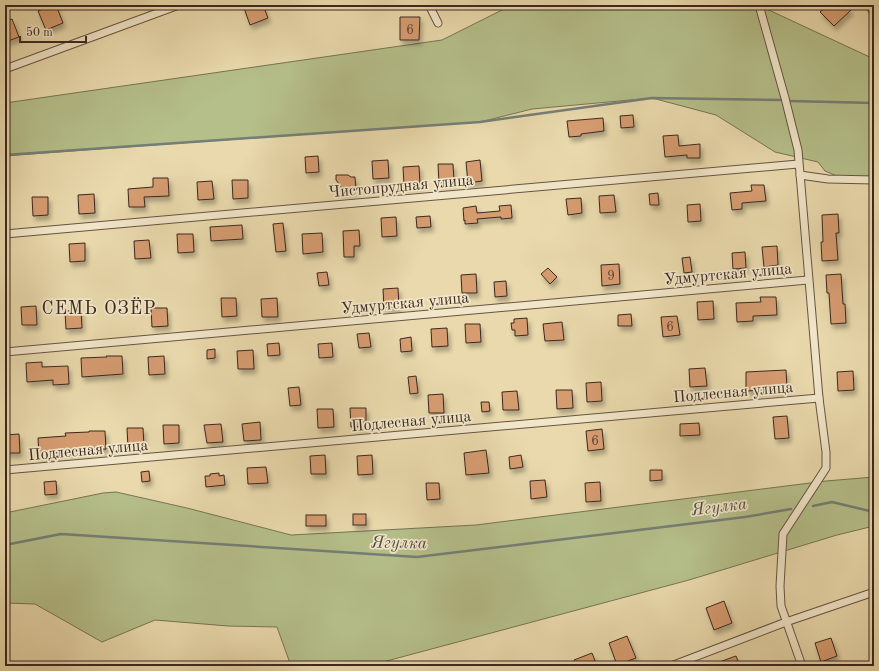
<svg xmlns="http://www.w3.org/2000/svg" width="879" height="671" viewBox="0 0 879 671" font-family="'Old Standard TT',serif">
	<defs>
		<filter id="shadow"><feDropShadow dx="2.5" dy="4.5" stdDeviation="2" flood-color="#0004"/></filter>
	</defs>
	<rect width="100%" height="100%" fill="#e9d9ac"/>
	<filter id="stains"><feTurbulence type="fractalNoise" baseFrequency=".005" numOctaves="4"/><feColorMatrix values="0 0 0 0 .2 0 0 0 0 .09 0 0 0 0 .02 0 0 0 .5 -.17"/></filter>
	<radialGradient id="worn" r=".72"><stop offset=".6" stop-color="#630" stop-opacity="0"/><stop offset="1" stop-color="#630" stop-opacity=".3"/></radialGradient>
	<g fill="#b5bf8a" stroke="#787454">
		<polygon points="512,5 758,5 874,59 874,177 847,180 825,171 818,162 775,152 716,115 652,98 532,109 480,122 111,148 5,156 5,103 442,40"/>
		<polygon points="874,477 874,526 837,535 689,580 368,666 291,666 277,627 228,626 155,620 102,642 35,604 5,603 5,513 103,493 116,492 187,508 291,535 476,525 826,481"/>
	</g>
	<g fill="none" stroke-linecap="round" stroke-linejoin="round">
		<g stroke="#747f77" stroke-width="2.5">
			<polyline points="790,101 874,103"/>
			<polyline points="5,155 480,122 652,98 784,100"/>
			<polyline points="813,506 832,502 874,512"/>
			<polyline points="5,545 61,534 417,557 745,517 791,509"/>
		</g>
	</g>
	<g fill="#d59c70" stroke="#3c281f" filter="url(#shadow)">
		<polygon points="55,5 56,5 63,23 46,30 38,11"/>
		<polygon points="243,5 263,5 268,18 250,25"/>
		<polygon points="828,5 846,5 851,10 834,26 820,12"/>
		<polygon points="400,17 420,17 419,40 400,40"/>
		<polygon points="12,19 19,37 5,42 5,21"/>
		<polygon points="633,115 634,127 621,128 620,116"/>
		<polygon points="603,118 604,131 581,134 581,136 569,137 567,121"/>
		<polygon points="678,135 679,146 700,144 700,158 687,158 687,155 665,157 663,136"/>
		<polygon points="318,156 319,172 306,173 305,157"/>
		<polygon points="388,160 389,178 373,179 372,161"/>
		<polygon points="480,160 482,181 468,183 466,162"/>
		<polygon points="438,164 453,164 454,182 439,183"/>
		<polygon points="419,166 420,185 404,185 403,167"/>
		<polygon points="336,175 348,175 351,177 355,177 356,191 341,192 340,185 336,180"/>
		<polygon points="153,178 168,178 169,196 144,197 145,207 129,207 128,189 153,187"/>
		<polygon points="232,180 248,180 248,198 233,199"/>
		<polygon points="212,181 214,199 198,200 197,182"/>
		<polygon points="751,185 764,185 766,201 742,203 742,209 732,210 730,193 752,191"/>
		<polygon points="658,193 659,205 650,205 649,194"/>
		<polygon points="94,194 95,213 79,214 78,195"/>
		<polygon points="614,195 616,212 600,213 599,196"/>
		<polygon points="32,197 48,197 48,215 33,216"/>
		<polygon points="581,198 582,213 568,215 566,199"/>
		<polygon points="700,204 701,221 688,222 687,205"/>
		<polygon points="511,205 512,218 501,219 501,217 477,219 478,223 465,224 465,220 464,221 463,208 476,206 477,213 500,211 499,206"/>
		<polygon points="838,214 839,233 836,233 838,260 822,261 821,242 823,242 822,215"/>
		<polygon points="430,216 431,227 417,228 416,217"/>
		<polygon points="396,217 397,236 382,237 381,218"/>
		<polygon points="283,223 286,251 276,252 273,224"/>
		<polygon points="242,225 243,239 211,241 210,227"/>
		<polygon points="359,230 360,246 354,246 354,257 344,257 343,231"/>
		<polygon points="322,233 323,252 303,254 302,234"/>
		<polygon points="177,234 193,234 194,252 178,253"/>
		<polygon points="149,240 151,258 135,259 134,241"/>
		<polygon points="85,243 85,261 70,262 69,244"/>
		<polygon points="777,246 778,265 764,267 762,247"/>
		<polygon points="745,252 746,268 733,269 732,253"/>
		<polygon points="690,257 692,272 684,273 682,258"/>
		<polygon points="619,264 620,284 602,286 601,265"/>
		<polygon points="548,268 557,277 550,284 541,274"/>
		<polygon points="327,272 329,285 319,286 317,273"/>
		<polygon points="476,274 477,293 462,293 461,275"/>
		<polygon points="841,274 843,304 845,304 846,323 831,324 829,293 827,293 826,275"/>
		<polygon points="506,281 507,296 495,297 494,282"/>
		<polygon points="398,288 399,307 384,308 383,289"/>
		<polygon points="760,297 776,297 777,315 753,316 753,321 737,322 736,303 761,302"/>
		<polygon points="221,298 236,298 237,316 222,317"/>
		<polygon points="277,298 278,317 262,317 261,299"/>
		<polygon points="713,301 714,319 698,320 697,302"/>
		<polygon points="36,306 37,325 22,325 21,307"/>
		<polygon points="151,308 167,308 168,326 152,327"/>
		<polygon points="81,310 82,328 66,329 65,311"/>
		<polygon points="631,314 632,326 618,326 618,315"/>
		<polygon points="677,316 680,335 663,337 661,317"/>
		<polygon points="527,318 528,335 515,336 515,330 512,330 511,323 514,323 514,319"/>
		<polygon points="562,322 564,340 545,341 543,324"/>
		<polygon points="465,324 480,324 481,342 466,343"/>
		<polygon points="447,328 448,346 432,347 431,329"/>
		<polygon points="369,333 371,347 359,348 357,334"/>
		<polygon points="411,337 412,351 401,352 400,339"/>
		<polygon points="279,343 280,355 268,356 267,344"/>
		<polygon points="332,343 333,357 319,358 318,344"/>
		<polygon points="215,349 215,358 207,359 207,350"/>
		<polygon points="253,350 254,369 238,369 237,351"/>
		<polygon points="106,356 122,356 123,374 82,377 81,358 107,357"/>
		<polygon points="164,356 165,374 149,375 148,357"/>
		<polygon points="42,362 42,367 68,366 69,384 53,385 53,380 27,382 26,363"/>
		<polygon points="705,368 707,386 690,387 689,369"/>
		<polygon points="786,370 787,389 746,391 746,372"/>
		<polygon points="853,371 854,390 838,391 837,372"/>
		<polygon points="416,376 418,393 410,394 408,377"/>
		<polygon points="601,382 602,401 587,402 586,383"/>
		<polygon points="299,387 301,405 290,406 288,388"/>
		<polygon points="556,390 572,390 573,408 557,409"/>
		<polygon points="517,391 519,410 503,410 502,392"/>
		<polygon points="443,394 444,413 429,413 428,395"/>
		<polygon points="481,402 489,402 490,411 482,412"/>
		<polygon points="350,408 366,408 366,426 351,427"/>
		<polygon points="317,409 333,409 334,427 318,428"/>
		<polygon points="787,416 789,438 775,439 773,417"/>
		<polygon points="260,422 261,440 244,441 242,424"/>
		<polygon points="699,423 700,435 680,436 680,424"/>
		<polygon points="221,424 223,442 207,443 204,425"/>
		<polygon points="163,425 179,425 179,443 164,444"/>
		<polygon points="127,428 143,428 144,446 128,447"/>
		<polygon points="602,429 604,449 588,451 586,431"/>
		<polygon points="89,431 105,431 106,449 54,453 54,456 39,456 38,438 66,436 65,433 89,432"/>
		<polygon points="19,434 20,453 5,453 5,435"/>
		<polygon points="486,450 489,473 466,475 464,453"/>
		<polygon points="325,455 326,474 311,474 310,456"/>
		<polygon points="372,455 373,474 358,475 357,456"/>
		<polygon points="521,455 523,467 510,469 509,457"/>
		<polygon points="266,467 268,483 248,484 247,468"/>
		<polygon points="650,470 662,470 662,480 650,481"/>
		<polygon points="149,471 150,481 142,482 141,472"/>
		<polygon points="219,473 219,476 224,475 225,485 206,487 205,476 210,476 210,474"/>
		<polygon points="545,480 547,497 531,499 530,481"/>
		<polygon points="56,481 57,494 45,495 44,482"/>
		<polygon points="600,482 601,501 586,502 585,483"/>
		<polygon points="426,483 439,483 440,499 427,500"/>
		<rect x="353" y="514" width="13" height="11"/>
		<rect x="306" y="515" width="20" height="11"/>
		<polygon points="724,601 732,623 714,630 706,608"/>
		<polygon points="627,636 636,658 617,665 609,643"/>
		<polygon points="831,638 837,656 821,662 815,643"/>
		<polygon points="592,653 597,666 576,666 574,660"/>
		<polygon points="736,656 740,666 711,666 711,665"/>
	</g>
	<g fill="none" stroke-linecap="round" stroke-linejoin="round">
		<defs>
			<g id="street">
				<polyline points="429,5 438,23"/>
				<polyline points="759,5 785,98 798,150 819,398 826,452 826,468 783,534 780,586 781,606 802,666"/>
				<polyline points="869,5 874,13"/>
				<polyline points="5,6 8,5"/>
				<polyline points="5,69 179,5"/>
				<polyline points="800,175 828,179 874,180"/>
				<polyline points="5,234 798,164"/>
				<polyline points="5,352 808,280"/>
				<polyline points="5,470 819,398"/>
				<polyline points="671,666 786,622 874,592"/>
			</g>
		</defs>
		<use href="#street" stroke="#675442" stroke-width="9"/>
		<use href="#street" stroke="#f1e6c9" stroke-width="7"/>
	</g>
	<g text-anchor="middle" stroke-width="3.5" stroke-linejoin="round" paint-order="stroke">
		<g font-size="14" fill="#624533">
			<text x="410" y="34">6</text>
			<text x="611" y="280">9</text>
			<text x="670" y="331">6</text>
			<text x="595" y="445">6</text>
		</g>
		<g font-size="16" fill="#3c281f" stroke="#f1e6c9">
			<text transform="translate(401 185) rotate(-5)" y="6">Чистопрудная улица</text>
			<text transform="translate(728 273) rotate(-5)" y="6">Удмуртская улица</text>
			<text transform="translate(405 302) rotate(-5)" y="6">Удмуртская улица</text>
			<text transform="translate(733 391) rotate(-5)" y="6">Подлесная улица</text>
			<text transform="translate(411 420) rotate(-5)" y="6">Подлесная улица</text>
			<text transform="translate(88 449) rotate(-5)" y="6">Подлесная улица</text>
		</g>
		<g font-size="17" font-style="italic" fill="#544c44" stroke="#f1e6c9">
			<text transform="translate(719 506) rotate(-7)" y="6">Ягулка</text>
			<text transform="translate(399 542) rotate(1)" y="6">Ягулка</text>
		</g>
		<g font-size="18" letter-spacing="1" fill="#3c281f" stroke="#f1e6c9">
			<text x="99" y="314">СЕМЬ ОЗЁР</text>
		</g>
	</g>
	<rect width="879" height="671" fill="none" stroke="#e9d9ac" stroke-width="20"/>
	<rect x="6" y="6" width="867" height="659" fill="none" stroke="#3c281f" stroke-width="2"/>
	<rect x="10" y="10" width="859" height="651" fill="none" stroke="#3c281f"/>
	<path d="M20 36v6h66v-6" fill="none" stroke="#3c281f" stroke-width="2"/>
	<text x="26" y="36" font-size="12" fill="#3c281f" stroke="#f1e6c9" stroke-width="3" paint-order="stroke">50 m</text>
	<rect width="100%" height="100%" filter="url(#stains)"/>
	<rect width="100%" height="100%" fill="url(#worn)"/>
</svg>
